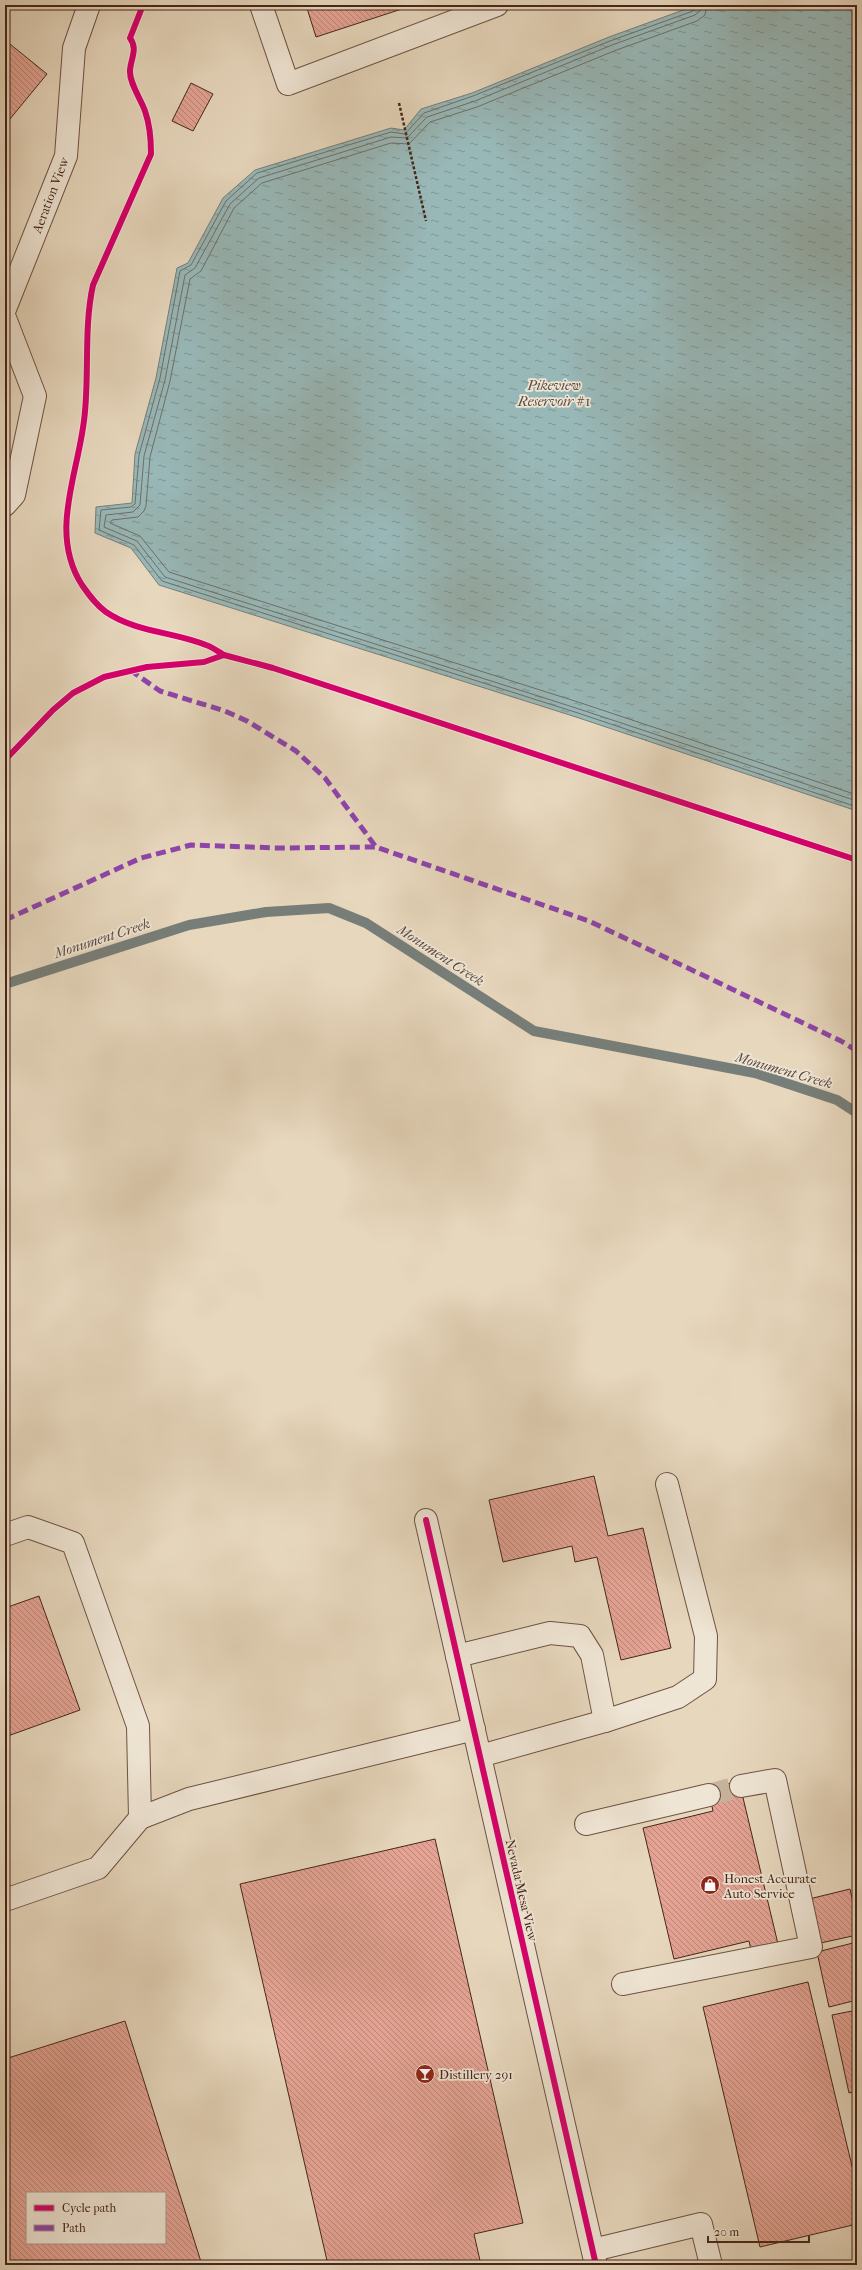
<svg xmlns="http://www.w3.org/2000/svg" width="862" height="2270" viewBox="0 0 862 2270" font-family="'IM FELL French Canon',serif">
	<defs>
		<pattern id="water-ripples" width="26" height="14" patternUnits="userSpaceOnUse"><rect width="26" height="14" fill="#98b8b8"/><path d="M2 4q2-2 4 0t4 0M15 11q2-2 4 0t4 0" fill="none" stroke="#7e9595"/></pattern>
		<pattern id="building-back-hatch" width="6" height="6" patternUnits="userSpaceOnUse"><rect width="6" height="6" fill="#e4a394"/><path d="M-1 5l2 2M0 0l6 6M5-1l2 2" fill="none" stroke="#bb8578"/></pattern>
	</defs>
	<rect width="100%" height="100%" fill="#e7d7bd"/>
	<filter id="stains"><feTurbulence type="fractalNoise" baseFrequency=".005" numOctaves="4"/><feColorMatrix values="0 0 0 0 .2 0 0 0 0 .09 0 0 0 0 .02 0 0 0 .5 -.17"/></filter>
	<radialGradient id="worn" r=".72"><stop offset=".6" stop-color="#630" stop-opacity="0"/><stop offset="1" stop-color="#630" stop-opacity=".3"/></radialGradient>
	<polygon fill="url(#water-ripples)" stroke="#777e79" points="697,5 857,5 857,811 576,717 159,585 131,548 95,533 96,507 132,503 135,454 156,378 177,268 188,263 223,198 255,170 391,128 404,130 421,109 472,93 609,37"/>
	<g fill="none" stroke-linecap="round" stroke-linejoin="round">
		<g stroke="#6f6f69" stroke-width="1">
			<polyline points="696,5 693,11 610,41 473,96 424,113 405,134 391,132 257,173 226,201 191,265 180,271 160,378 139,455 135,504 131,507 101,510 99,530 134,545 162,581 578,713 857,807"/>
			<polyline points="701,5 700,11 695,15 612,45 475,101 427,117 407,138 391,137 259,178 230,204 195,268 185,275 165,380 144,456 140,505 133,512 106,515 104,527 137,541 165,577 579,709 857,801"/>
			<polyline points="707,5 705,15 697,21 614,51 477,107 430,122 409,144 391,143 262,183 234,208 201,271 190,279 170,381 150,457 146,506 144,511 138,517 112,520 110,523 140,536 169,572 581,703 857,795"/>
		</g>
		<polyline stroke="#777e79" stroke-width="10" points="5,984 189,925 266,912 329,908 366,923 534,1031 755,1073 837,1100 857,1113"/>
	</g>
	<g fill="url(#building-back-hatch)" stroke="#46261a" fill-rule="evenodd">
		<polygon points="306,5 414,5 316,37"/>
		<polygon points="5,40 47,74 5,125"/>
		<polygon points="191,83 213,94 193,131 172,121"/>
		<polygon points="5,378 9,383 5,412"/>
		<polygon points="594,1476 608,1536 643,1528 671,1648 621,1660 597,1557 575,1562 572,1546 503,1562 489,1500"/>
		<polygon points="39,1596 80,1710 5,1737 5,1608"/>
		<polygon points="739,1781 778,1944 751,1950 749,1941 674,1959 643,1828 713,1811 708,1789"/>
		<polygon points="435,1839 523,2223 474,2234 481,2265 328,2265 240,1884"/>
		<polygon points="850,1889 857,1920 857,1935 816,1944 805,1900"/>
		<polygon points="857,1942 857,2000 829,2007 817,1952"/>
		<polygon points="808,1982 857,2187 857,2224 760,2247 703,2007"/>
		<polygon points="857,2010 857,2091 849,2093 832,2015"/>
		<path d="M125,2021L202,2265H5V2059ZM27,2193H165V2243H27Z"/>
	</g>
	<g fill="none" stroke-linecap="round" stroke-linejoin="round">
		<polyline stroke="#c7b49c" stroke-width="22" stroke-dasharray="22 11" stroke-linecap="butt" points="709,1795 741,1786"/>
		<defs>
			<g id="minor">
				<polyline points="261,5 288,84 497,5"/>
				<polyline points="5,309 66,156 74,48 89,5"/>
				<polyline points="5,318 35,396 14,495 5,505"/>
				<polyline points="426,1520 596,2265"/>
				<polyline points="5,1535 28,1527 73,1543 138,1726 140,1818 98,1868 5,1900"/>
				<polyline points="457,1656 550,1633 580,1636 592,1655 605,1721 480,1756"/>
				<polyline points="605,1721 678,1697 705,1679 706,1636 667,1484"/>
				<polyline points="140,1818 189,1799 474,1729"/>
				<polyline points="586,1824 709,1795"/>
				<polyline points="623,1984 811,1947 775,1780 741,1786"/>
				<polyline points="593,2250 701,2224 711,2265"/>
			</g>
		</defs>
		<use href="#minor" stroke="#6e5243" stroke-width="24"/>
		<polyline stroke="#46261a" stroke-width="2.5" stroke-dasharray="3 2" stroke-linecap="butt" points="399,103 426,221"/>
		<use href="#minor" stroke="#efe5d4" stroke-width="22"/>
		<g stroke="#8e44ad" stroke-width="5" stroke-dasharray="10 5" stroke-linecap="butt">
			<polyline points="130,670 160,691 225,711 247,721 296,751 325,778 376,847 589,921 841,1041 857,1051"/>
			<polyline points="5,920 141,858 191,845 278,848 376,847"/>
		</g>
		<defs>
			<g id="cycleway">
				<path d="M143,5L130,38C138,49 131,58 130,70C129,83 141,99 145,111C150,125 151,139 151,154L93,285C84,326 89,369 85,411C81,469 47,530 82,585C89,595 96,605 106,612C135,632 174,632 206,645C212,647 219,652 224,655"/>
				<polyline points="5,760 53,710 73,693 104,677 147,667 204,662 224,655 273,668 857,860"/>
				<polyline points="426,1520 596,2265"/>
			</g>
		</defs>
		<use href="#cycleway" stroke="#efe5d4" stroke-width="8"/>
		<use href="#cycleway" stroke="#d6006c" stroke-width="6"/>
	</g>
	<defs>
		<symbol id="shop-disc" viewBox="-11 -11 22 22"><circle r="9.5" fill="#8f2418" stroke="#efe5d4"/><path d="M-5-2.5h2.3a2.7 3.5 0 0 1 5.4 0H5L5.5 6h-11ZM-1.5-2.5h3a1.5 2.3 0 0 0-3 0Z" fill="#fff"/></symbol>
		<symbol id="bar-disc" viewBox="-11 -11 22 22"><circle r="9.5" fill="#8f2418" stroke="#efe5d4"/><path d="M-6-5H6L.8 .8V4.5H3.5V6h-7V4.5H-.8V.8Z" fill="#fff"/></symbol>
	</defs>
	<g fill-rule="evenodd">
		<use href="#shop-disc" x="699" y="1874" width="22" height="22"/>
		<use href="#bar-disc" x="414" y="2063" width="22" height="22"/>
	</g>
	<g text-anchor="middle" stroke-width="3.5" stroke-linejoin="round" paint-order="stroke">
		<g font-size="13" fill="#46261a" stroke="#efe5d4">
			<text transform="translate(50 195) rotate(-69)" y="5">Aeration View</text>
			<text transform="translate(522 1890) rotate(77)" y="5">Nevada Mesa View</text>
		</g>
		<g font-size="13" fill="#46261a" stroke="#efe5d4" text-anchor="start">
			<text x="724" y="1883">Honest Accurate<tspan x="724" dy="15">Auto Service</tspan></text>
			<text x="439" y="2079">Distillery 291</text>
		</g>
		<g font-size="14" font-style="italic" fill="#5a4a42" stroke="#efe5d4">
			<text x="554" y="390">Pikeview<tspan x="554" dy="16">Reservoir #1</tspan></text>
			<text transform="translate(102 938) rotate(-18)" y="5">Monument Creek</text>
			<text transform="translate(441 955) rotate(33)" y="5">Monument Creek</text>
			<text transform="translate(784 1070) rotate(16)" y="5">Monument Creek</text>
		</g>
	</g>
	<rect width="862" height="2270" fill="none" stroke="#e7d7bd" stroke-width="20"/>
	<rect x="6" y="6" width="850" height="2258" fill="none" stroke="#46261a" stroke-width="2"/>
	<rect x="10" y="10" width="842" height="2250" fill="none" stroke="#46261a"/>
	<rect x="26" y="2192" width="140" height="52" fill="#efe5d4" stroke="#ab998a"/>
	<rect x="34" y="2205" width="20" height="6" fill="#d6006c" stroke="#ab998a"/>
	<text x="62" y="2212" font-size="12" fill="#46261a">Cycle path</text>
	<rect x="34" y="2225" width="20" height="6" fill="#8e44ad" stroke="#ab998a"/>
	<text x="62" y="2232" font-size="12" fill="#46261a">Path</text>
	<path d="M708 2236v6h101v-6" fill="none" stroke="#46261a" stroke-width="2"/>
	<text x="714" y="2236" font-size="12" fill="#46261a" stroke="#efe5d4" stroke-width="3" paint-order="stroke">20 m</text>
	<rect width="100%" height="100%" filter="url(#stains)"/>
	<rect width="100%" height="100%" fill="url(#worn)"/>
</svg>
